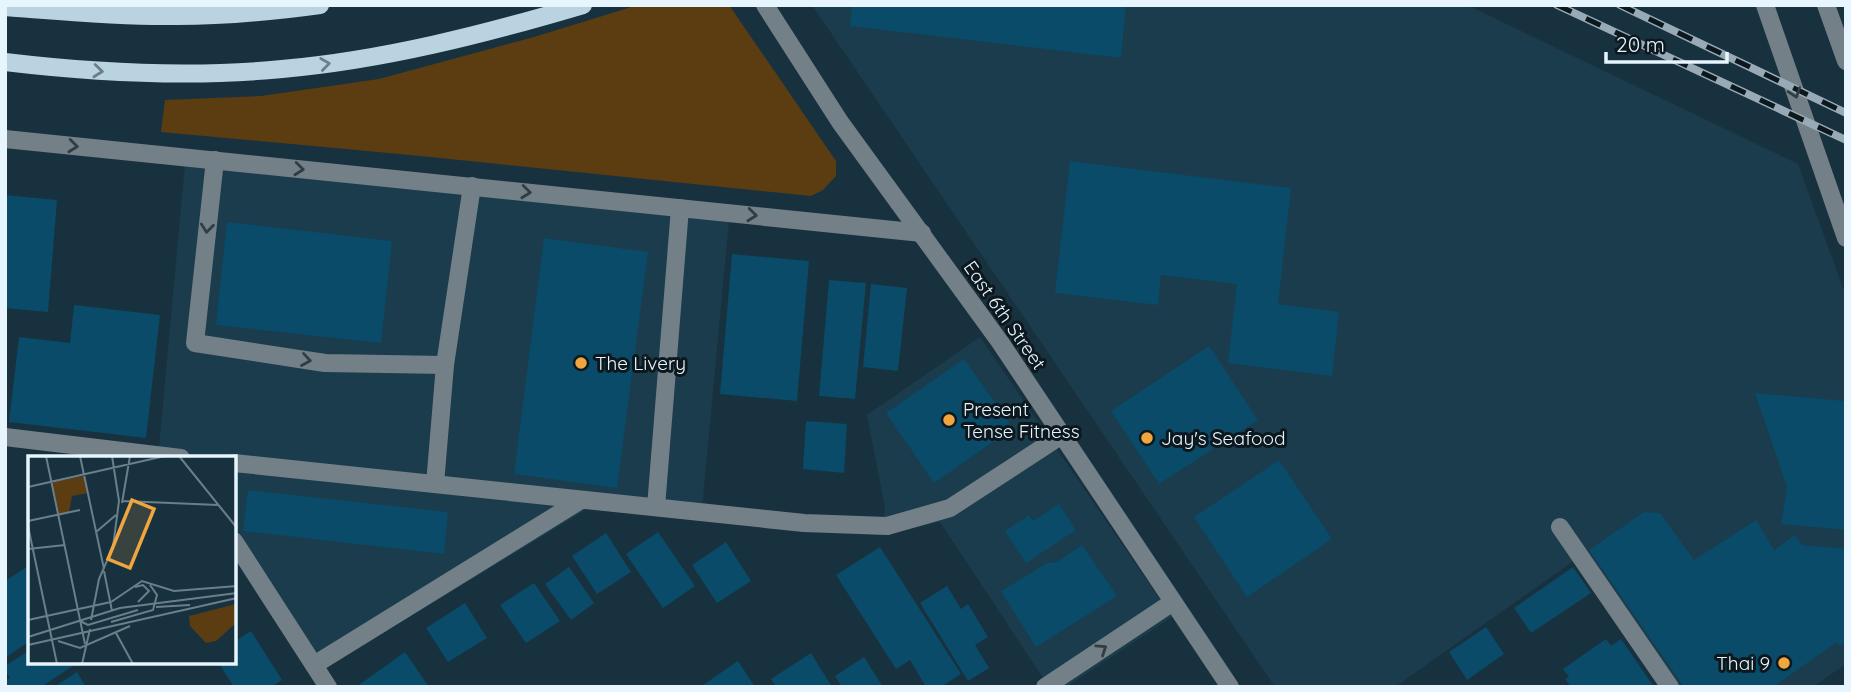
<svg xmlns="http://www.w3.org/2000/svg" width="1851" height="692" viewBox="0 0 1851 692" font-family="Quicksand,sans-serif">
	<rect width="100%" height="100%" fill="#18313f"/>
	<g fill="#1a3c4d">
		<polygon points="812,5 1467,5 1798,164 1846,296 1846,664 1813,687 1678,687 1585,553 1395,687 1275,687"/>
		<polygon points="185,164 729,221 701,519 587,509 313,676 235,553 234,458 158,458"/>
		<polygon points="980,337 1172,617 1066,687 1049,687 940,522 880,535 885,508 867,415"/>
	</g>
	<polygon fill="#5b3d11" points="638,5 729,5 836,161 836,176 823,190 811,196 421,156 161,132 165,100 261,96 379,79 534,37"/>
	<g fill="#094b68">
		<polygon points="852,5 1126,5 1121,58 850,26"/>
		<polygon points="1070,161 1291,188 1278,304 1339,312 1332,376 1228,363 1237,284 1161,275 1158,305 1055,293"/>
		<polygon points="5,195 57,200 48,312 5,308"/>
		<polygon points="227,222 392,241 381,343 216,325"/>
		<polygon points="544,238 648,252 617,488 514,474"/>
		<polygon points="732,254 809,261 797,401 720,394"/>
		<polygon points="829,280 866,283 855,399 819,396"/>
		<polygon points="871,284 907,288 898,371 863,367"/>
		<polygon points="74,305 160,315 146,438 9,422 19,337 70,343"/>
		<polygon points="1209,346 1258,420 1159,484 1111,411"/>
		<polygon points="964,359 1013,428 934,483 886,413"/>
		<polygon points="1755,393 1846,401 1846,530 1781,524 1787,487"/>
		<polygon points="806,421 847,424 844,473 803,469"/>
		<polygon points="1279,460 1332,539 1247,597 1194,517"/>
		<polygon points="248,490 448,512 444,554 243,531"/>
		<polygon points="1059,504 1076,530 1026,563 1005,531 1029,515 1033,521"/>
		<polygon points="1644,512 1660,513 1694,560 1756,520 1774,550 1795,535 1802,545 1846,549 1846,642 1840,646 1837,642 1773,687 1684,687 1589,550"/>
		<polygon points="658,532 695,586 663,608 626,554"/>
		<polygon points="606,533 631,572 597,594 572,556"/>
		<polygon points="726,542 751,581 717,603 692,565"/>
		<polygon points="1082,545 1117,596 1036,647 1001,591 1047,563 1057,562"/>
		<polygon points="880,547 961,674 941,687 926,687 910,660 896,669 836,575"/>
		<polygon points="30,565 30,641 5,658 5,581"/>
		<polygon points="569,567 594,603 571,620 545,584"/>
		<polygon points="1573,567 1591,593 1531,633 1514,608"/>
		<polygon points="534,583 560,621 526,643 500,605"/>
		<polygon points="947,586 961,609 968,604 988,637 975,645 989,668 968,681 920,603"/>
		<polygon points="465,603 487,638 448,662 426,628"/>
		<polygon points="1486,627 1504,654 1467,680 1449,652"/>
		<polygon points="251,631 282,680 271,687 234,687 218,662 234,662 234,642"/>
		<polygon points="1606,639 1611,646 1621,639 1654,687 1571,687 1565,679 1569,677 1563,669"/>
		<polygon points="30,650 30,662 79,662 41,687 5,687 5,681 10,678 5,670 5,666"/>
		<polygon points="405,652 429,687 356,687"/>
		<polygon points="811,653 832,687 776,687 771,679"/>
		<polygon points="864,657 883,687 842,687 835,676"/>
		<polygon points="738,661 755,687 700,687"/>
		<polygon points="77,672 86,687 54,687"/>
	</g>
	<g fill="none" stroke-linecap="round" stroke-linejoin="round">
		<g stroke="#748087" stroke-width="18">
			<polyline points="765,5 840,122 1000,342 1230,687"/>
			<polyline points="1765,5 1846,238"/>
			<polyline points="1826,5 1846,61"/>
			<polyline points="5,139 922,233"/>
			<polyline points="215,160 195,343 325,363 445,365"/>
			<polyline points="5,437 181,458"/>
			<polyline points="234,463 804,523 887,526 950,508 1062,435"/>
			<polyline points="435,484 445,365 472,186"/>
			<polyline points="656,507 680,208"/>
			<polyline points="1560,527 1670,687"/>
			<polyline points="234,541 328,687"/>
			<polyline points="314,665 581,500"/>
			<polyline points="1045,687 1173,602"/>
		</g>
		<g stroke="#bad3e1" stroke-width="18">
			<path d="M5,7C59,11 112,16 165,16C217,17 269,12 320,5"/>
			<path d="M5,62C97,73 190,78 282,69C384,60 485,34 583,5"/>
		</g>
		<defs>
			<g id="rail">
				<polyline points="1557,5 1846,140"/>
				<polyline points="1620,5 1846,113"/>
			</g>
		</defs>
		<use href="#rail" stroke="#97aab5" stroke-width="8"/>
		<use href="#rail" stroke="#0d181e" stroke-width="5" stroke-dasharray="16" stroke-linecap="butt"/>
	</g>
	<defs><path id="oneway-chevron" d="M-2-3.5L2.5 0L-2 3.5" fill="none" stroke-width="1.6" stroke-linecap="round" stroke-linejoin="round" transform="scale(1.75)"/></defs>
	<g stroke="#6c7f89">
		<use href="#oneway-chevron" transform="translate(325 64) rotate(-8)"/>
		<use href="#oneway-chevron" transform="translate(98 71) rotate(6)"/>
	</g>
	<g stroke="#313c43">
		<use href="#oneway-chevron" transform="translate(1795 93) rotate(71)"/>
		<use href="#oneway-chevron" transform="translate(73 146) rotate(6)"/>
		<use href="#oneway-chevron" transform="translate(299 169) rotate(6)"/>
		<use href="#oneway-chevron" transform="translate(526 192) rotate(6)"/>
		<use href="#oneway-chevron" transform="translate(752 215) rotate(6)"/>
		<use href="#oneway-chevron" transform="translate(207 228) rotate(96)"/>
		<use href="#oneway-chevron" transform="translate(306 360) rotate(9)"/>
		<use href="#oneway-chevron" transform="translate(1102 649) rotate(-34)"/>
	</g>
	<g fill="#f0a63e" stroke="#0d181e" stroke-width="2.5">
		<circle cx="581" cy="363" r="7"/>
		<circle cx="949" cy="420" r="7"/>
		<circle cx="1147" cy="438" r="7"/>
		<circle cx="1784" cy="663" r="7"/>
	</g>
	<g text-anchor="middle" stroke-width="6" stroke-linejoin="round" paint-order="stroke">
		<g font-size="19" fill="#e6f5fe" stroke="#0d181e">
			<text transform="translate(1005 315) rotate(55)" y="7">East 6th Street</text>
		</g>
		<g font-size="19" fill="#e6f5fe" stroke="#0d181e" text-anchor="start">
			<text x="595" y="370">The Livery</text>
			<text x="963" y="416">Present<tspan x="963" dy="22">Tense Fitness</tspan></text>
			<text x="1161" y="445">Jay's Seafood</text>
			<text x="1770" y="670" text-anchor="end">Thai 9</text>
		</g>
	</g>
	<g transform="translate(28 456)">
		<rect width="208" height="208" fill="#18313f"/>
		<path d="M56,20L60,37L44,40L41,56L31,58L24,26ZM208,148V167L188,185L178,187L162,170L161,160Z" fill="#5b3d11"/>
		<path fill="none" stroke="#6a7f8b" stroke-width="2" d="M18,0L57,188M52,0L76,113M151,0L209,72M0,31L137,0M95,45L190,49M94,47L102,0M0,65L52,54M0,70L29,208M68,76L88,59M0,93L37,89M76,115L84,155M107,131L115,129L121,135L110,146M83,146L114,125L146,135L209,130M128,151L162,149M0,164L83,146M63,164L71,123L85,91L91,45L84,0M52,165L60,169L110,154M83,166L125,154L129,139L122,129M88,177L105,208M0,181L92,152L209,137M30,185L52,192L102,170M0,189L209,142M54,208L62,173"/>
		<path fill="#f0a63e" fill-opacity="0.15" stroke="#f0a63e" stroke-width="3.5" d="M104,44L126,53L102,112L80,103Z"/>
		<rect width="208" height="208" fill="none" stroke="#e6f5fe" stroke-width="3.5"/>
	</g>
	<rect width="1851" height="692" fill="none" stroke="#e6f5fe" stroke-width="14"/>
	<path d="M1606 52v10h121v-10" fill="none" stroke="#e6f5fe" stroke-width="3.5"/>
	<text x="1616" y="52" font-size="21" fill="#e6f5fe" stroke="#0d181e" stroke-width="5" paint-order="stroke">20 m</text>
</svg>
